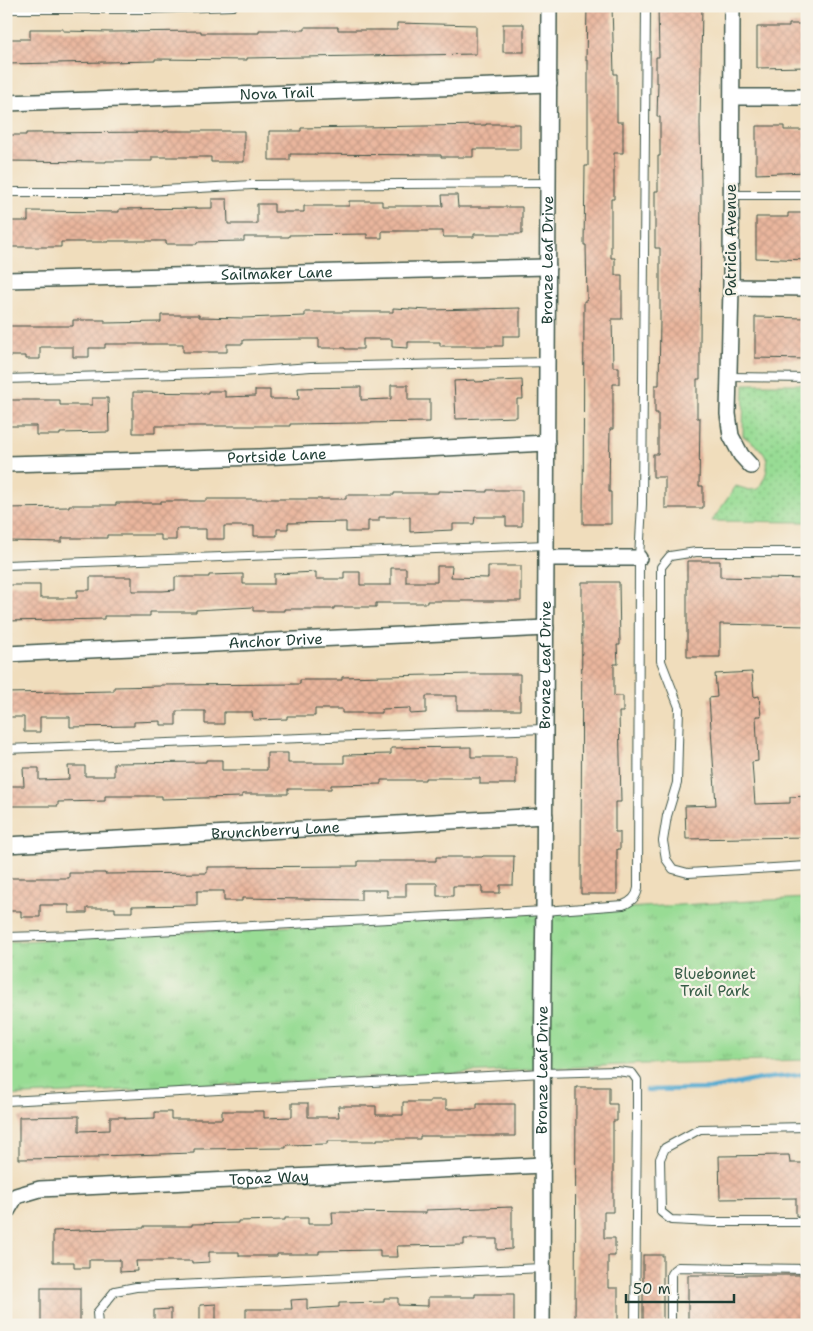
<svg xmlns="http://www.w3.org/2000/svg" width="813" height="1331" viewBox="0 0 813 1331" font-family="'Shantell Sans',sans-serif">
	<defs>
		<pattern id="grass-tufts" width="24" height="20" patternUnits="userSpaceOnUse" patternTransform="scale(1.25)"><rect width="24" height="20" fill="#98dc94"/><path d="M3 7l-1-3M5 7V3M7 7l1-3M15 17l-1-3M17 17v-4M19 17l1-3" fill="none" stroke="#7bb47a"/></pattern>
		<pattern id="park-dots" width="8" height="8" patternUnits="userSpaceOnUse" patternTransform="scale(1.25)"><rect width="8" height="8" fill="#98dc94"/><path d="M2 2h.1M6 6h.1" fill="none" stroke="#7bb47a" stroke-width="1.8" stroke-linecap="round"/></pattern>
		<pattern id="building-cross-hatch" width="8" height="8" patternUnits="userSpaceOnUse" patternTransform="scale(1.25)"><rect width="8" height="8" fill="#eab69d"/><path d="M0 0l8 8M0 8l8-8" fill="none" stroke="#c89d88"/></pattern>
	</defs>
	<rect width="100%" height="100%" fill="#f7f3e8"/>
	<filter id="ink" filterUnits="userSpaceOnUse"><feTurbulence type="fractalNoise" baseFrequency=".02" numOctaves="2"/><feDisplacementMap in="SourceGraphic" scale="10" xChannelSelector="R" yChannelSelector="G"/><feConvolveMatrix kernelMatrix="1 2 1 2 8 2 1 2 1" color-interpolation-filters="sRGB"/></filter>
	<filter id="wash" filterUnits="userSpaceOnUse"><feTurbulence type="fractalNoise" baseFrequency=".0096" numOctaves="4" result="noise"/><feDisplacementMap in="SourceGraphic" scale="20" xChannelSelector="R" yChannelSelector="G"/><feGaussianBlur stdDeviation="1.12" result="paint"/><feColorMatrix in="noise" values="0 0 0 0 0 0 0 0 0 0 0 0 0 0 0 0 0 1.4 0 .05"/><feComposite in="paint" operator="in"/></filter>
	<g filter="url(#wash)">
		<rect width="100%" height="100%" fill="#f0ddbc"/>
		<polygon fill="url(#grass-tufts)" stroke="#5c8c64" points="807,898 807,1060 641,1064 6,1096 6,942"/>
		<path fill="url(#park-dots)" stroke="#5c8c64" d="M744,384H807V522L712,521L736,486L749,490L758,489C775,463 768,452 743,436Z"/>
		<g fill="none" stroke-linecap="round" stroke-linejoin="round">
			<polyline stroke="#54aad0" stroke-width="4.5" points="647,1090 710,1089 761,1079 807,1074"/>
		</g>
		<g id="blocks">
			<g fill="url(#building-cross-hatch)">
				<polygon points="587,6 612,6 614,74 617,74 617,122 623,122 623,153 614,153 614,199 611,199 611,258 615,258 615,275 622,275 622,319 612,319 613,367 619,367 619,384 613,384 613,429 610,429 609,492 611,492 611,524 583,524 584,301 587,301 586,245 584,245 585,166 588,166 588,61 586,61"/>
				<polygon points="658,6 702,6 700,123 701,191 700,347 700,379 697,379 697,418 700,418 699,486 703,486 703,508 665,508 665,477 653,477 653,454 658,454 658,413 655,413 655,385 659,385 660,320 660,248 655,248 655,191 658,191 658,156 660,156 660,117 657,117 658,83 656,83 656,57 659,57"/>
				<polygon points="397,23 476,25 476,54 247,58 247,60 155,59 155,61 6,64 6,39 30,39 30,29 63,29 63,31 110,32 201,31 201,33 259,33 259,30 305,30 305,27 338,27 338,30 397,30"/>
				<rect x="503" y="24" width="21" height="28"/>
				<polygon points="789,24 807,24 807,67 757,68 757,27 789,27"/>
				<polygon points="486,124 520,124 520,149 473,149 473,157 441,157 441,155 290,154 290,160 269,160 269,131 301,131 301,128 486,125"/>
				<polygon points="756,126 784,126 784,130 807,130 807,172 756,174"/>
				<polygon points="164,131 244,131 244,162 211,162 211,157 152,157 152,161 106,161 106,162 6,161 6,135 26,135 26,133 164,132"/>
				<polygon points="442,195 457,195 458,207 522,207 522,234 474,234 474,237 443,237 443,231 382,231 382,238 367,238 367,234 289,235 289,237 244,237 244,241 197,242 197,244 166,244 166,241 108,241 108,242 61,242 61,247 6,247 6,221 28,221 28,211 119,212 119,209 212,208 212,199 227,199 228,224 257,224 257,204 274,204 274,212 304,212 304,206 349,206 349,201 382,201 382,206 443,206"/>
				<polygon points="788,213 807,213 807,260 756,258 756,217 788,217"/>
				<polygon points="393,308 430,310 520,308 520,336 503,336 503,346 440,346 440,342 408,342 408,348 392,347 392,339 363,339 363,349 345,349 345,348 319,348 319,339 305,339 243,340 243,344 227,344 227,352 183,352 183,344 105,344 105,348 89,348 89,357 73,357 73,347 40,347 40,359 26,359 26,356 6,356 6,326 73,326 73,320 105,320 105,323 161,322 161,315 199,315 199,317 243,318 305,316 305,312 393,312"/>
				<polygon points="755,317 807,318 807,359 755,358"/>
				<polygon points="475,380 475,382 522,380 523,399 517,399 517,417 456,419 454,381"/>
				<polygon points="391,385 408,385 408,400 430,400 430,422 290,424 290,426 155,426 155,433 133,433 133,392 208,393 208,391 225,391 225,397 255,396 255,390 270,390 270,399 299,399 298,388 361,387 361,400 391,399"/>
				<polygon points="92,398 108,398 109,432 60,433 60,435 36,435 36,426 6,426 6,400 60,400 60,405 92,405"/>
				<polygon points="487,490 522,490 522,526 506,526 506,517 475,517 474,524 453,524 453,530 410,532 410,517 379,517 379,521 368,521 368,532 346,532 346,522 288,523 288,529 277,529 277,536 254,536 254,526 224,526 224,539 206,539 206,529 176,529 176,540 161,540 161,535 107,535 107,538 62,538 62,542 6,541 6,508 69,507 69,505 116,505 116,503 161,503 161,501 206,501 206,499 346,499 346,495 394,495 394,493 438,493 438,491 487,492"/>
				<polygon points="687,561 720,561 720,577 807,579 807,626 720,624 720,657 687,657"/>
				<polygon points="437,566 452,566 451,577 488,578 488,566 521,566 521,601 427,601 427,603 376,603 376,607 334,607 334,609 284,609 284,611 253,611 253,607 196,610 196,612 150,612 150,616 104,616 104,619 6,621 6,585 40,585 40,598 77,598 77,590 90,590 90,577 132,577 132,591 163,591 175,590 175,577 209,577 209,575 243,574 243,584 274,584 274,574 316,572 316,579 344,579 344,572 360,572 360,585 391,585 391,568 406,568 406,582 437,582"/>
				<polygon points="582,582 619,582 620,645 617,645 618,664 614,664 614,696 623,696 623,712 619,712 621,802 615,802 615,832 620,832 620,849 617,849 617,894 581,894"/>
				<polygon points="752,672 754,697 759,696 761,716 756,716 758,761 752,762 755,804 790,803 790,797 807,796 807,837 686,839 685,806 716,805 709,698 717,697 715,674"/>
				<polygon points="473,674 520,674 520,710 457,710 457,696 426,696 426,713 410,714 410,708 382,709 382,713 342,713 342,709 315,709 315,716 287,716 287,719 253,720 252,712 224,712 224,724 205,724 205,711 176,711 176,725 161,725 161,721 134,722 134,726 70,727 70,717 40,717 40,732 24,732 24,717 6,717 6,693 114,691 114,687 161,686 161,685 300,684 300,680 342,680 342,677"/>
				<polygon points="471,747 471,757 516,757 516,784 480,784 480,778 425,778 425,780 381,780 381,784 331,785 331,789 288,789 288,794 242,794 242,797 162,799 162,796 105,796 105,801 58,802 58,806 6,806 6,786 24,786 23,768 39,768 39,780 69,779 68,766 85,766 85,776 114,776 114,763 206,762 206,760 222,760 222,770 267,770 267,753 288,753 288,763 344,763 344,755 391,754 391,748"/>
				<polygon points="483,856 514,856 513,885 500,885 500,893 482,893 482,886 453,886 453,896 437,896 437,883 406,883 406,897 387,897 387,890 361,890 361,900 242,898 242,901 224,901 224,891 197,891 197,905 132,906 132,912 115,912 115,908 87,908 87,913 69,913 69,905 40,905 40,917 21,917 21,911 6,911 6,878 69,878 69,873 105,873 105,874 207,873 207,867 358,866 358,861 436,861 436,857 482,857"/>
				<polygon points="576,1087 609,1087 609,1104 617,1104 617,1121 613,1121 613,1212 604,1212 604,1238 615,1238 615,1256 608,1256 608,1288 618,1288 618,1325 575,1325"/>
				<polygon points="430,1100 446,1100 446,1109 477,1109 477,1104 515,1104 515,1136 420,1136 420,1139 377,1139 377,1141 327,1141 327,1144 286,1145 286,1148 194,1149 194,1153 98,1156 98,1158 19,1159 19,1117 79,1116 79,1131 110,1130 110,1117 125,1117 125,1119 155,1118 155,1112 171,1112 171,1119 222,1119 222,1111 264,1111 264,1118 292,1117 292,1103 308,1103 308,1117 339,1117 338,1106 376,1106 376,1115 403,1115 403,1102 430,1102"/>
				<polygon points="789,1155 790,1163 807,1163 807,1216 796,1216 796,1198 720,1199 719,1156"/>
				<polygon points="512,1207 512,1249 497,1250 497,1239 464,1239 464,1245 397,1246 398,1257 380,1257 380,1250 319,1251 319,1254 277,1254 277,1256 239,1256 239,1252 209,1252 209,1262 192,1263 192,1261 136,1261 137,1271 120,1272 120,1260 89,1260 89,1268 74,1268 74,1262 53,1262 53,1231 144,1228 144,1226 192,1226 192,1224 238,1223 238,1221 285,1220 285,1218 308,1218 308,1224 333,1224 332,1212 426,1213 426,1210"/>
				<rect x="643" y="1255" width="20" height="70"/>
				<rect x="688" y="1275" width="118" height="49"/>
				<rect x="41" y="1288" width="39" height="37"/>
				<polygon points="475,1294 514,1294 514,1325 246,1325 246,1309 292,1309 291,1300 307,1299 307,1309 339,1307 339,1303 384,1302 384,1298 398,1298 398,1305 428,1306 428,1297 475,1297"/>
				<polygon points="216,1304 216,1325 200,1325 200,1305"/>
				<polygon points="171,1309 171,1325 154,1325 154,1310"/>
			</g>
		</g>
	</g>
	<g filter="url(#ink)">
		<use href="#blocks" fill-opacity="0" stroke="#3e5548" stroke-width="1"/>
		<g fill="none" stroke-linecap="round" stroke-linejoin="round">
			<defs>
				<g id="service">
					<polyline points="6,9 150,9 233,6"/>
					<polyline points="6,192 129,192 252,185 549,183"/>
					<polyline points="731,195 807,195"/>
					<polyline points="729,377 807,378"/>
					<polyline points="6,379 242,372 311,367 548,362"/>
					<polyline points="807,552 696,552 670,556 661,567 661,661 679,707 677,783 667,816 663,841 666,859 673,869 688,873 807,866"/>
					<polyline points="6,565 546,545"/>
					<polyline points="6,749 545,729"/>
					<path d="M6,937L79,935L544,911L623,905C631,902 637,897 638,888L639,558L642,504L646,6"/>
					<polyline points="6,1101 543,1073 617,1071 632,1073 637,1080 637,1109 635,1325"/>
					<polyline points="807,1127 700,1129 665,1148 660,1159 661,1212 671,1220 714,1222 807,1222"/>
					<polyline points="98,1325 97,1313 115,1291 136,1287 542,1268"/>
					<polyline points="671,1325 671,1274 674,1270 678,1267 807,1269"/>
				</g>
				<g id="minor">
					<polyline points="732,6 731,287 728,414 731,436 741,455 751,466"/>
					<polyline points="732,97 807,97"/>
					<path id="s1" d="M6,103L549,84"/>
					<path id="s2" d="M6,280L548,267"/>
					<polyline points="731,287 807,288"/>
					<path id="s3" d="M6,464L260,457L547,443"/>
					<polyline points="546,558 639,558"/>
					<path id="s4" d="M6,654L546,628"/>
					<path id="s5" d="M6,845L545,816"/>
					<path id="s6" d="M6,1213L16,1196L40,1189L543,1165"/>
					<path id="s7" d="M542,1325C543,1187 541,1049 544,911L549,6"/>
				</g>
			</defs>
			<use href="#service" stroke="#3e5548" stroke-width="10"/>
			<use href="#minor" stroke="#3e5548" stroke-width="18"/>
			<use href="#service" stroke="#fff" stroke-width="8"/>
			<use href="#minor" stroke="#fff" stroke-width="15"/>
		</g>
	</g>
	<g text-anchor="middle" stroke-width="4.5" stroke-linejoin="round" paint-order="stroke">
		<g font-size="15" fill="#1f3d34" stroke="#f7f3e8">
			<text dy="5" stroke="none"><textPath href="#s1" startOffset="271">Nova Trail</textPath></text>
			<text transform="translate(731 240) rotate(-90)" y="5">Patricia Avenue</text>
			<text dy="5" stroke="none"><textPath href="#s7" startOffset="1065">Bronze Leaf Drive</textPath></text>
			<text dy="5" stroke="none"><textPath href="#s2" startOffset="271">Sailmaker Lane</textPath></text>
			<text dy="5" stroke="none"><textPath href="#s3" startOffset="271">Portside Lane</textPath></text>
			<text dy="5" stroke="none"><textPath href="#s4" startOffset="270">Anchor Drive</textPath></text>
			<text dy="5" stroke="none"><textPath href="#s7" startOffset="660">Bronze Leaf Drive</textPath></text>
			<text dy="5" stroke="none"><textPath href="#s5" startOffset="270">Brunchberry Lane</textPath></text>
			<text dy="5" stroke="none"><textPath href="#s7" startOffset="255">Bronze Leaf Drive</textPath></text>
			<text dy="5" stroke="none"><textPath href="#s6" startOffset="274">Topaz Way</textPath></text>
		</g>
		<g font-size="15" fill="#375d47" stroke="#f7f3e8">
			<text x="715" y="979">Bluebonnet<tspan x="715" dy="17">Trail Park</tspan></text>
		</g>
	</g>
	<rect width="813" height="1331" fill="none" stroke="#f7f3e8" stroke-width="25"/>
	<path d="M626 1294v8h108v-8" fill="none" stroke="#1f3d34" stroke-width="2.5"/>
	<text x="633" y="1294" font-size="15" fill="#1f3d34" stroke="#f7f3e8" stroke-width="4" paint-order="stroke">50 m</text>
</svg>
